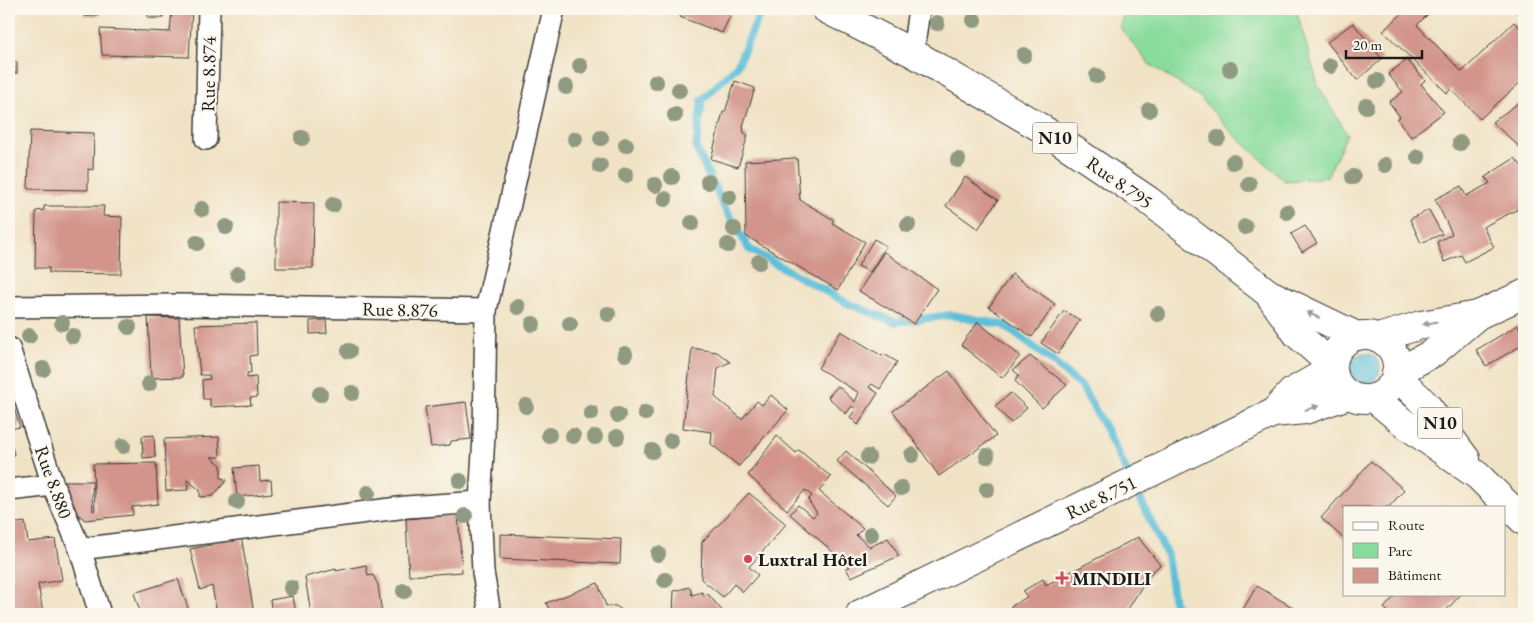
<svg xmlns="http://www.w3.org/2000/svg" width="1533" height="623" viewBox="0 0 1533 623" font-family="'EB Garamond',serif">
	<rect width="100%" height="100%" fill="#fbf7ec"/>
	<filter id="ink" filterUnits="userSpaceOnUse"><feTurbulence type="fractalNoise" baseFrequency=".02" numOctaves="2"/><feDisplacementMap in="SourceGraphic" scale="10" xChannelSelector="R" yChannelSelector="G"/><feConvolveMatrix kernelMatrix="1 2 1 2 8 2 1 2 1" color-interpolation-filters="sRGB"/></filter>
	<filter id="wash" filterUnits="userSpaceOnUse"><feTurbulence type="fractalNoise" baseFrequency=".0096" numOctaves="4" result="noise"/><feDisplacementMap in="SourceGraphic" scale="20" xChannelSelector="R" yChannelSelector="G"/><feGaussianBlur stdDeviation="1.12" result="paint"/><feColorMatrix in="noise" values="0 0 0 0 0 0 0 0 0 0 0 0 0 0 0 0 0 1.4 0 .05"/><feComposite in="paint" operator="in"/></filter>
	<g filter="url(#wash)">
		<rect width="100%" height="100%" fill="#f0e2c5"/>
		<polygon fill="#89dc9d" stroke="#527c5c" points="1126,9 1296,9 1318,85 1347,134 1327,177 1285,181 1231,132 1200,97 1149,64 1119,26"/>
		<circle fill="#5bbed9" stroke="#3c6d7a" cx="1365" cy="368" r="15"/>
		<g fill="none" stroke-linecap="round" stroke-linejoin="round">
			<polyline stroke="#5bbed9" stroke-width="8" points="762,9 737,66 702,100 696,148 723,205 749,249 849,304 895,322 952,315 1004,325 1048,358 1082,387 1107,431 1167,555 1174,603 1182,614"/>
		</g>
		<g id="blocks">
			<g fill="#d2948b">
				<rect x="85" y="9" width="13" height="7"/>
				<polygon points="132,9 164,9 163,18 148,18 148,12 132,11"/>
				<polygon points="172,9 192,9 189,57 102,55 100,29 170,32"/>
				<polygon points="684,9 719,9 731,14 722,33 680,17"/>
				<polygon points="1407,9 1428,9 1430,12 1417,25 1462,72 1514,22 1524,32 1524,79 1480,119 1451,89 1447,93 1383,31"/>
				<polygon points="1514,9 1524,9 1523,20"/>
				<polygon points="1353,23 1382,59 1357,80 1327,42"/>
				<polygon points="1407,60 1425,80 1421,84 1444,112 1411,137 1397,119 1400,117 1389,102 1403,92 1388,74"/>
				<rect x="9" y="62" width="8" height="11"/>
				<rect x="9" y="79" width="3" height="52"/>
				<polygon points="735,81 755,88 743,126 744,133 748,135 738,167 711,159 723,112 725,112"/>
				<polygon points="1524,99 1524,151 1492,122"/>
				<polygon points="30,131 94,133 93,170 88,169 88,190 28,189"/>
				<polygon points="797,158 800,200 834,220 832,223 865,242 838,290 746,236 745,161"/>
				<polygon points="1515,158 1524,169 1524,220 1518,209 1483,227 1494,247 1465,262 1461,255 1444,262 1437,242 1452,234 1435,199 1461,186 1466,196 1490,183 1485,177"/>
				<polygon points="965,177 998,200 978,229 946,206"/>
				<rect x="9" y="194" width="6" height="22"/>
				<polygon points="276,202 314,203 313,268 276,268"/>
				<polygon points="44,206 104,206 103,216 122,217 121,274 49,273 49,268 35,268 36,211 44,210"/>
				<polygon points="1429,210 1442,234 1421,243 1410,219"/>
				<polygon points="1305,226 1317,243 1302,252 1291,234"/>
				<polygon points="874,239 886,246 870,272 858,266"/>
				<polygon points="884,252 937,289 914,324 859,291"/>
				<polygon points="1012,274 1055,304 1032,337 989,307"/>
				<polygon points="1064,311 1080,320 1058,354 1041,343"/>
				<polygon points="148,317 179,318 183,377 151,378"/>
				<polygon points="326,320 327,333 310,334 310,321"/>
				<polygon points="978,322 1020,356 1002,378 961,345"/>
				<polygon points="256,323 257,355 250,356 251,373 247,373 247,378 256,377 257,397 250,398 251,405 210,407 210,399 203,399 202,380 210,379 209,375 200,375 195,325"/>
				<polygon points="1518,325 1524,336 1524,344 1486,366 1476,350"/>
				<polygon points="841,331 882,356 884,354 897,362 880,389 872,384 869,387 878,393 858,425 850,417 856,409 852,406 846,414 828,397 838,386 855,402 859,393 818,368"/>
				<polygon points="692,348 717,352 730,362 718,368 715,397 742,419 757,401 762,405 771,395 788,410 739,466 711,444 712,432 683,428"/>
				<polygon points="1030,356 1067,385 1042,408 1015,381 1019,375 1013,370"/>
				<polygon points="949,371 996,436 939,476 893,411"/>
				<polygon points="1011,393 1027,408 1011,423 995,406"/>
				<polygon points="466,402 471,439 451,441 450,445 431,447 425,407"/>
				<polygon points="9,408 14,408 20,427 9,429"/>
				<polygon points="9,434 14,455 9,456"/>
				<polygon points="154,435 155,457 143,458 142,436"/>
				<polygon points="777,436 796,453 799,450 831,477 819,491 863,528 856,535 870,547 888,538 899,556 851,577 846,568 850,567 790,514 798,505 813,517 817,513 808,500 812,496 805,490 787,510 748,475"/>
				<polygon points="219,437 220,457 211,457 221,465 221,478 227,480 213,496 200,497 200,490 187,480 188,490 166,491 164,439"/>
				<polygon points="846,451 896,496 888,505 837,461"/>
				<polygon points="1371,461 1404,490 1389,507 1344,507 1344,539 1321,518"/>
				<polygon points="156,463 158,504 132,507 133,515 85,520 71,508 65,493 68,492 65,481 93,481 92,496 93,511 95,510 93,464"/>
				<polygon points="259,466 260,481 271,480 272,493 237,497 234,468"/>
				<polygon points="749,493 786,524 749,567 758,575 743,592 734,584 723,597 701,579 702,542"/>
				<polygon points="458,514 462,572 409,576 406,519"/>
				<polygon points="25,522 28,542 55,539 62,580 38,584 43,613 9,614 9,524"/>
				<polygon points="500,534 621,539 620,564 500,559"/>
				<polygon points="241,535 254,614 217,614 212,586 200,590 190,549 211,545 210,541"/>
				<polygon points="1138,537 1160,565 1149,575 1125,614 1014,614 1010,607 1027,597 1023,591 1043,579 1046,585"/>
				<polygon points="366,565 368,576 373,575 378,585 382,614 311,614 305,577 336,569 336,571"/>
				<polygon points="178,579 190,614 141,614 134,593"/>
				<polygon points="598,583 606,606 616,606 623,611 623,614 534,614 549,609 546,603"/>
				<polygon points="1257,586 1304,614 1240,614"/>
				<polygon points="690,587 692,595 702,592 704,596 708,594 725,614 673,614 674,591"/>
				<polygon points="1397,594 1461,594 1443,614 1391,614 1384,608"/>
				<polygon points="293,596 296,614 272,614 270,600"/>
			</g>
		</g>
	</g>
	<g filter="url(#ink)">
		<use href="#blocks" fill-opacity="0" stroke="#3c3a35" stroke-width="1"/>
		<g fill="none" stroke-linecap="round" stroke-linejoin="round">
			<defs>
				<g id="minor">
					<polyline points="913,53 919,9"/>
					<polyline points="206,139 209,9"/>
					<polyline points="9,307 179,305 486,310 484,436 480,502 483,572 490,614"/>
					<polyline points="486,310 554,9"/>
					<polyline points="9,348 53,485 80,549 100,614"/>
					<polyline points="9,490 53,485"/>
					<polyline points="80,549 406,507 480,502"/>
				</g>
				<g id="secondary">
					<polyline points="1378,338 1421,325 1478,315"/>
					<polyline points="1396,373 1433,353 1478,315 1524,294"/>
					<polyline points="1273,413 1292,392 1332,369"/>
					<polyline points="860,614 1273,413 1305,410 1348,395"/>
				</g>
				<g id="trunk">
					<polyline points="826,9 913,53 1041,128 1148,200 1268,293 1297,334 1333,366"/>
					<polyline points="1272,295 1357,336"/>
					<circle cx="1365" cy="367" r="32"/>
					<polyline points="1396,375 1427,406 1466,459"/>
					<polyline points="1374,398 1405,424 1478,476 1524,521"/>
				</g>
			</defs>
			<use href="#minor" stroke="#3c3a35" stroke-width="24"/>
			<use href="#secondary" stroke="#3c3a35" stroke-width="30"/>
			<use href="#trunk" stroke="#3c3a35" stroke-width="30"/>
			<use href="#minor" stroke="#fff" stroke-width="21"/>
			<use href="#secondary" stroke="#fff" stroke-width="28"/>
			<use href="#trunk" stroke="#fff" stroke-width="28"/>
		</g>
		<g fill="#909a81">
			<circle cx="974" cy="20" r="8"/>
			<circle cx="937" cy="23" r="8"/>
			<circle cx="1024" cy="55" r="8"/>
			<circle cx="580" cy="66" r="8"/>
			<circle cx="1330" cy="66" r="8"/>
			<circle cx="1230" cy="69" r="8"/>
			<circle cx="1097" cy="76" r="8"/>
			<circle cx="1377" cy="81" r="8"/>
			<circle cx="656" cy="82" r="8"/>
			<circle cx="566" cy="87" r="8"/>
			<circle cx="679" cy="90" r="8"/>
			<circle cx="1366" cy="106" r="8"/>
			<circle cx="1149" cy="110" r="8"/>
			<circle cx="675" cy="115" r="8"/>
			<circle cx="302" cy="138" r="8"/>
			<circle cx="601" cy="138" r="8"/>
			<circle cx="1218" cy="138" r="8"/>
			<circle cx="575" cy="139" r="8"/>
			<circle cx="1460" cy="143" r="8"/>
			<circle cx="626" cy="145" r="8"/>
			<circle cx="1418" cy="157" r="8"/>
			<circle cx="958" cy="160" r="8"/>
			<circle cx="1233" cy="162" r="8"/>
			<circle cx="1385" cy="165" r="8"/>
			<circle cx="600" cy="166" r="8"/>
			<circle cx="626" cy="175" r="8"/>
			<circle cx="672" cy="177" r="8"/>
			<circle cx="1353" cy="177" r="8"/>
			<circle cx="708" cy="182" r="8"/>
			<circle cx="1249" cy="184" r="8"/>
			<circle cx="655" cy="185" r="8"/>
			<circle cx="729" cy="197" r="8"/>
			<circle cx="665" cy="199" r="8"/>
			<circle cx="333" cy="205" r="8"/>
			<circle cx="202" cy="209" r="8"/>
			<circle cx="1287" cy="212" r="8"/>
			<circle cx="692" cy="223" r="8"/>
			<circle cx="908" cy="225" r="8"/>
			<circle cx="226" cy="227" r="8"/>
			<circle cx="1245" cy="227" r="8"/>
			<circle cx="734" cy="229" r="8"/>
			<circle cx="197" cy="243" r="8"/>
			<circle cx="728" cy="245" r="8"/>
			<circle cx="759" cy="262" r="8"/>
			<circle cx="238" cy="274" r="8"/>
			<circle cx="518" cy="307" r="8"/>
			<circle cx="608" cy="314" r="8"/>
			<circle cx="1158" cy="314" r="8"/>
			<circle cx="62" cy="323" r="8"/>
			<circle cx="533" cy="324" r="8"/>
			<circle cx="570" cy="324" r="8"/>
			<circle cx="129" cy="327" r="8"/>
			<circle cx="29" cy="336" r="8"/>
			<circle cx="73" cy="336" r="8"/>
			<circle cx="349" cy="351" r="8"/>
			<circle cx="625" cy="354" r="8"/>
			<circle cx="43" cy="369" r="8"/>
			<circle cx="149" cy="384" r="8"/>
			<circle cx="352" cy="393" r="8"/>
			<circle cx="320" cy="394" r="8"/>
			<circle cx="526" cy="406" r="8"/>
			<circle cx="591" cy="413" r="8"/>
			<circle cx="645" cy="413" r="8"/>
			<circle cx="618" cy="415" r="8"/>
			<circle cx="549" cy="435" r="8"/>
			<circle cx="573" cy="436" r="8"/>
			<circle cx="595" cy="437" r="8"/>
			<circle cx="617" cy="437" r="8"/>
			<circle cx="671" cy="441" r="8"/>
			<circle cx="123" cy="446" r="8"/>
			<circle cx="652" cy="451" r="8"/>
			<circle cx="912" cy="455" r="8"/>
			<circle cx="987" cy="456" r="8"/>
			<circle cx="868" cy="457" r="8"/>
			<circle cx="460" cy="481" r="8"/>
			<circle cx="901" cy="488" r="8"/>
			<circle cx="987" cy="489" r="8"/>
			<circle cx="368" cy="493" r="8"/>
			<circle cx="237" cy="502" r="8"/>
			<circle cx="465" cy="516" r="8"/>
			<circle cx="871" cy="534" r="8"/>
			<circle cx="658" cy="554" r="8"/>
			<circle cx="665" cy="580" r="8"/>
			<circle cx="291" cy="588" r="8"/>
			<circle cx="404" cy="591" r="8"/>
		</g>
		<defs><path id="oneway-solid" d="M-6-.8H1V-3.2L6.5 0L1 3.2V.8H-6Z" transform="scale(1.25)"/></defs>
		<g fill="#999">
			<use href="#oneway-solid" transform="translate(1313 315) rotate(-156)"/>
			<use href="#oneway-solid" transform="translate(1430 323) rotate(168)"/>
			<use href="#oneway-solid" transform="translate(1312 408) rotate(-16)"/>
		</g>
	</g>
	<g fill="#d1495b" stroke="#fbf7ec" stroke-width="2">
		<circle cx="748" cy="559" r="5"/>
		<path d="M1059.5 570.5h5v5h5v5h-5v5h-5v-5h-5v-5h5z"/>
	</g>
	<g text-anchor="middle" stroke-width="4.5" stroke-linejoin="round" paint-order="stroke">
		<g fill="#fbf7ec" stroke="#5f5e5a" stroke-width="1">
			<rect x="1032.5" y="122.5" width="45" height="31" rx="4"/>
			<rect x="1417.5" y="407.5" width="45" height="31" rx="4"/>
		</g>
		<g font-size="18" font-weight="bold" fill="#1c1c1c">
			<text x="1055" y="144">N10</text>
			<text x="1440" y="429">N10</text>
		</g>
		<g font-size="19" fill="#1c1c1c" stroke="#fbf7ec">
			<text transform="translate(208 74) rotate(-89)" y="7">Rue 8.874</text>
			<text transform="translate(1120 182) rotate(35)" y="7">Rue 8.795</text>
			<text transform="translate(400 309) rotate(1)" y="7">Rue 8.876</text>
			<text transform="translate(54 482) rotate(70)" y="7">Rue 8.880</text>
			<text transform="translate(1101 497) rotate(-26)" y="7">Rue 8.751</text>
		</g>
		<g font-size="19" font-weight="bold" fill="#1c1c1c" stroke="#fbf7ec" text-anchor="start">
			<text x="758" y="566">Luxtral Hôtel</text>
			<text x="1072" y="585">MINDILI</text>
		</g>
	</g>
	<rect width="1533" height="623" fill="none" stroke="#fbf7ec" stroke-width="30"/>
	<rect x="1343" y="506" width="162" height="90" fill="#fbf7ec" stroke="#a29f99"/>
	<rect x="1353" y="522" width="25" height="8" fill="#ffffff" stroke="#a29f99"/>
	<text x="1388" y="530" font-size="15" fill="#1c1c1c">Route</text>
	<rect x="1353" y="543" width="25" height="15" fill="#89dc9d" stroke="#a29f99"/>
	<text x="1388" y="556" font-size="15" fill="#1c1c1c">Parc</text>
	<rect x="1353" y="568" width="25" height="15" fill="#d2948b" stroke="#a29f99"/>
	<text x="1388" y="580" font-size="15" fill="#1c1c1c">Bâtiment</text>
	<path d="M1346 50v8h76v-8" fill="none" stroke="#1c1c1c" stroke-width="2.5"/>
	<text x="1353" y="50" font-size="15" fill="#1c1c1c" stroke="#fbf7ec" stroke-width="4" paint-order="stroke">20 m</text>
</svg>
